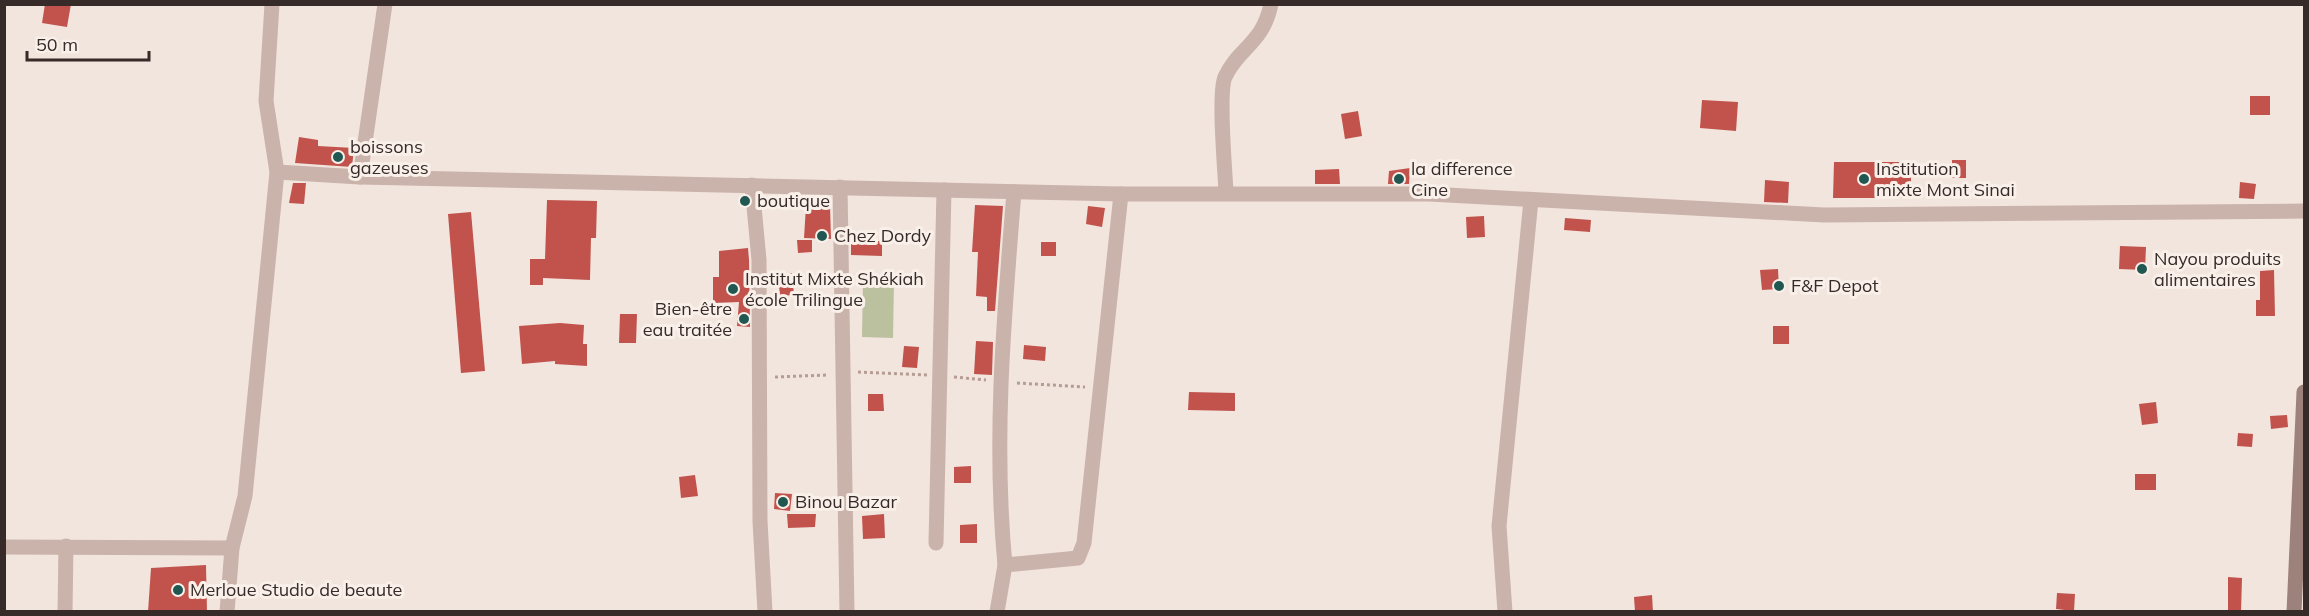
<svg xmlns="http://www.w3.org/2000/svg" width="2309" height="616" viewBox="0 0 2309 616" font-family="Mulish,sans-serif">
	<rect width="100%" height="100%" fill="#f2e5de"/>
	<polygon fill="#bbc09e" points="863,279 894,280 893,338 862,337"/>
	<g fill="#c1534c">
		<polygon points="45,4 71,4 67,27 42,23"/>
		<rect x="2250" y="96" width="20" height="19"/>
		<polygon points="1702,100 1738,102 1736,131 1700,128"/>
		<polygon points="1358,111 1362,136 1345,139 1341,114"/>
		<polygon points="299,137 318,140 318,146 354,148 352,167 295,163"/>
		<rect x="1952" y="160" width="14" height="18"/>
		<polygon points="1834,162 1911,162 1911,198 1833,198"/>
		<polygon points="1410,168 1409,184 1388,184 1389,171"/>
		<polygon points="1339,169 1340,184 1315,184 1315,170"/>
		<polygon points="1765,180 1789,182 1788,203 1764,202"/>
		<polygon points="2240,182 2256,184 2254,199 2239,198"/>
		<polygon points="293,183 306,183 304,204 289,203"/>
		<polygon points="547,200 597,201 596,238 591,238 590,280 543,278 543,285 530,285 530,259 545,259"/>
		<polygon points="975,205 1003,206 995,311 987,311 987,297 976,296 978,252 972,252"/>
		<polygon points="806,206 830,207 831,239 804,238"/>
		<polygon points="1088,206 1105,208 1102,227 1086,224"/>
		<polygon points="471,212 485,371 461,373 448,214"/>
		<polygon points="1484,216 1485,237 1467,238 1466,217"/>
		<polygon points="1565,218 1591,220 1590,232 1564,230"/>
		<polygon points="797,240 812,240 812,252 798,253"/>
		<polygon points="851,241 882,241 882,256 851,255"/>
		<rect x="1041" y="242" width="15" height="14"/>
		<polygon points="2120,246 2146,247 2145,270 2119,269"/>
		<polygon points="748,248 749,260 750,327 737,326 739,302 713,303 713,277 719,277 719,251"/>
		<polygon points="1778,269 1779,289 1762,290 1760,270"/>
		<polygon points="2274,270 2275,316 2256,316 2256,300 2260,300 2260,271"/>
		<polygon points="792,273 794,295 780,296 778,275"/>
		<polygon points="620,314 637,314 636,343 619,343"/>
		<polygon points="560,323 584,325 583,344 587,344 587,366 555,364 555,361 522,364 519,326"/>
		<rect x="1773" y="326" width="16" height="18"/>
		<polygon points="976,341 993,342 992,375 974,374"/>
		<polygon points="1024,345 1046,347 1045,361 1023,359"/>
		<polygon points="904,346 919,347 917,368 902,367"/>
		<polygon points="1189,392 1235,393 1235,411 1188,410"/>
		<polygon points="868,394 883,394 884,411 868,411"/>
		<polygon points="2156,402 2158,423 2142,425 2139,404"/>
		<polygon points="2287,415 2288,427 2271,429 2270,416"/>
		<polygon points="2238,433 2253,434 2252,447 2237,446"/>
		<polygon points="971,466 971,483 954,483 954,467"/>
		<rect x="2135" y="474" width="21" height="16"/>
		<polygon points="695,475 698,496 681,498 679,477"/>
		<polygon points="775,493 792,494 790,511 774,509"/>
		<polygon points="787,514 816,514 815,527 788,528"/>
		<polygon points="884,514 885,538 863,539 862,516"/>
		<polygon points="977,524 977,543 960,543 960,525"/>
		<polygon points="206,565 207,612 148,612 151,568"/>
		<polygon points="2228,577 2242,578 2241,612 2228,612"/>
		<polygon points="2057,593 2075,594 2074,611 2056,609"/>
		<polygon points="1652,595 1653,612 1635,612 1634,597"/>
	</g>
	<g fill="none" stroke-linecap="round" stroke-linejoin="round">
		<g stroke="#b59d94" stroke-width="3" stroke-dasharray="3 3" stroke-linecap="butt">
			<polyline points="858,372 927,375"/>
			<polyline points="775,377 828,375"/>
			<polyline points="954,377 986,380"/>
			<polyline points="1017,383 1085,387"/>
		</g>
		<g stroke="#cab3aa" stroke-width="15">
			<polyline points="272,4 266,101 277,172 360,177 1121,194 1429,194 1824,215 2304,211"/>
			<polyline points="360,177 385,4"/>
			<polyline points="752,185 759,260 760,521 765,612"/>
			<polyline points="840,187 847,612"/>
			<path d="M1226,192C1225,170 1218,93 1225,77C1238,48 1263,44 1271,4"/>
			<polyline points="936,543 944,190"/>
			<polyline points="4,547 232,548"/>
			<path d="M1005,565C993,440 1004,317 1014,192"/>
			<polyline points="65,612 66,546"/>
			<polyline points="227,612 232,548 245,496 277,172"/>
			<polyline points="997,612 1005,565 1078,558 1084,543 1121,194"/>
			<polyline points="1505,612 1499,526 1531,200"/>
		</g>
		<polyline stroke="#9d827b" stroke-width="15" points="2294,612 2304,392"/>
	</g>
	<g fill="#205751" stroke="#f9f0ea" stroke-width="2">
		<circle cx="338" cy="157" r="6"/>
		<circle cx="1399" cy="179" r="6"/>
		<circle cx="1864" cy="179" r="6"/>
		<circle cx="745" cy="201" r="6"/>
		<circle cx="822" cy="236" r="6"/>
		<circle cx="2142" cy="269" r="6"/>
		<circle cx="1779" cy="286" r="6"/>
		<circle cx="733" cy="289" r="6"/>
		<circle cx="744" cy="319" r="6"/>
		<circle cx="783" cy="502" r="6"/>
		<circle cx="178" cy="590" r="6"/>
	</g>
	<g text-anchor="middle" stroke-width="6" stroke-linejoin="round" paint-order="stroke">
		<g font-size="18" fill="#372b29" stroke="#f9f0ea" text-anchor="start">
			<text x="350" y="153">boissons<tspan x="350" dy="21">gazeuses</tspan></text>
			<text x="1411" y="175">la difference<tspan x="1411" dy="21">Cine</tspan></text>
			<text x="1876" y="175">Institution<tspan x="1876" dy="21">mixte Mont Sinai</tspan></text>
			<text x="757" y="207">boutique</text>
			<text x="834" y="242">Chez Dordy</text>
			<text x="2154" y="265">Nayou produits<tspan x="2154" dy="21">alimentaires</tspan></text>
			<text x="745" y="285">Institut Mixte Shékiah<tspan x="745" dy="21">école Trilingue</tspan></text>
			<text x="1791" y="292">F&amp;F Depot</text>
			<text x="732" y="315" text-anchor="end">Bien-être<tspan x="732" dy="21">eau traitée</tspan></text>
			<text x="795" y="508">Binou Bazar</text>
			<text x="190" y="596">Merloue Studio de beaute</text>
		</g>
	</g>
	<rect width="2309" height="616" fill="none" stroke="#372b29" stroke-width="12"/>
	<path d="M27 51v9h122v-9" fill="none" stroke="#372b29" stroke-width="3"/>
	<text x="36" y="51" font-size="18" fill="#372b29" stroke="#f9f0ea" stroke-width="4.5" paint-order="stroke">50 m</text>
</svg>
